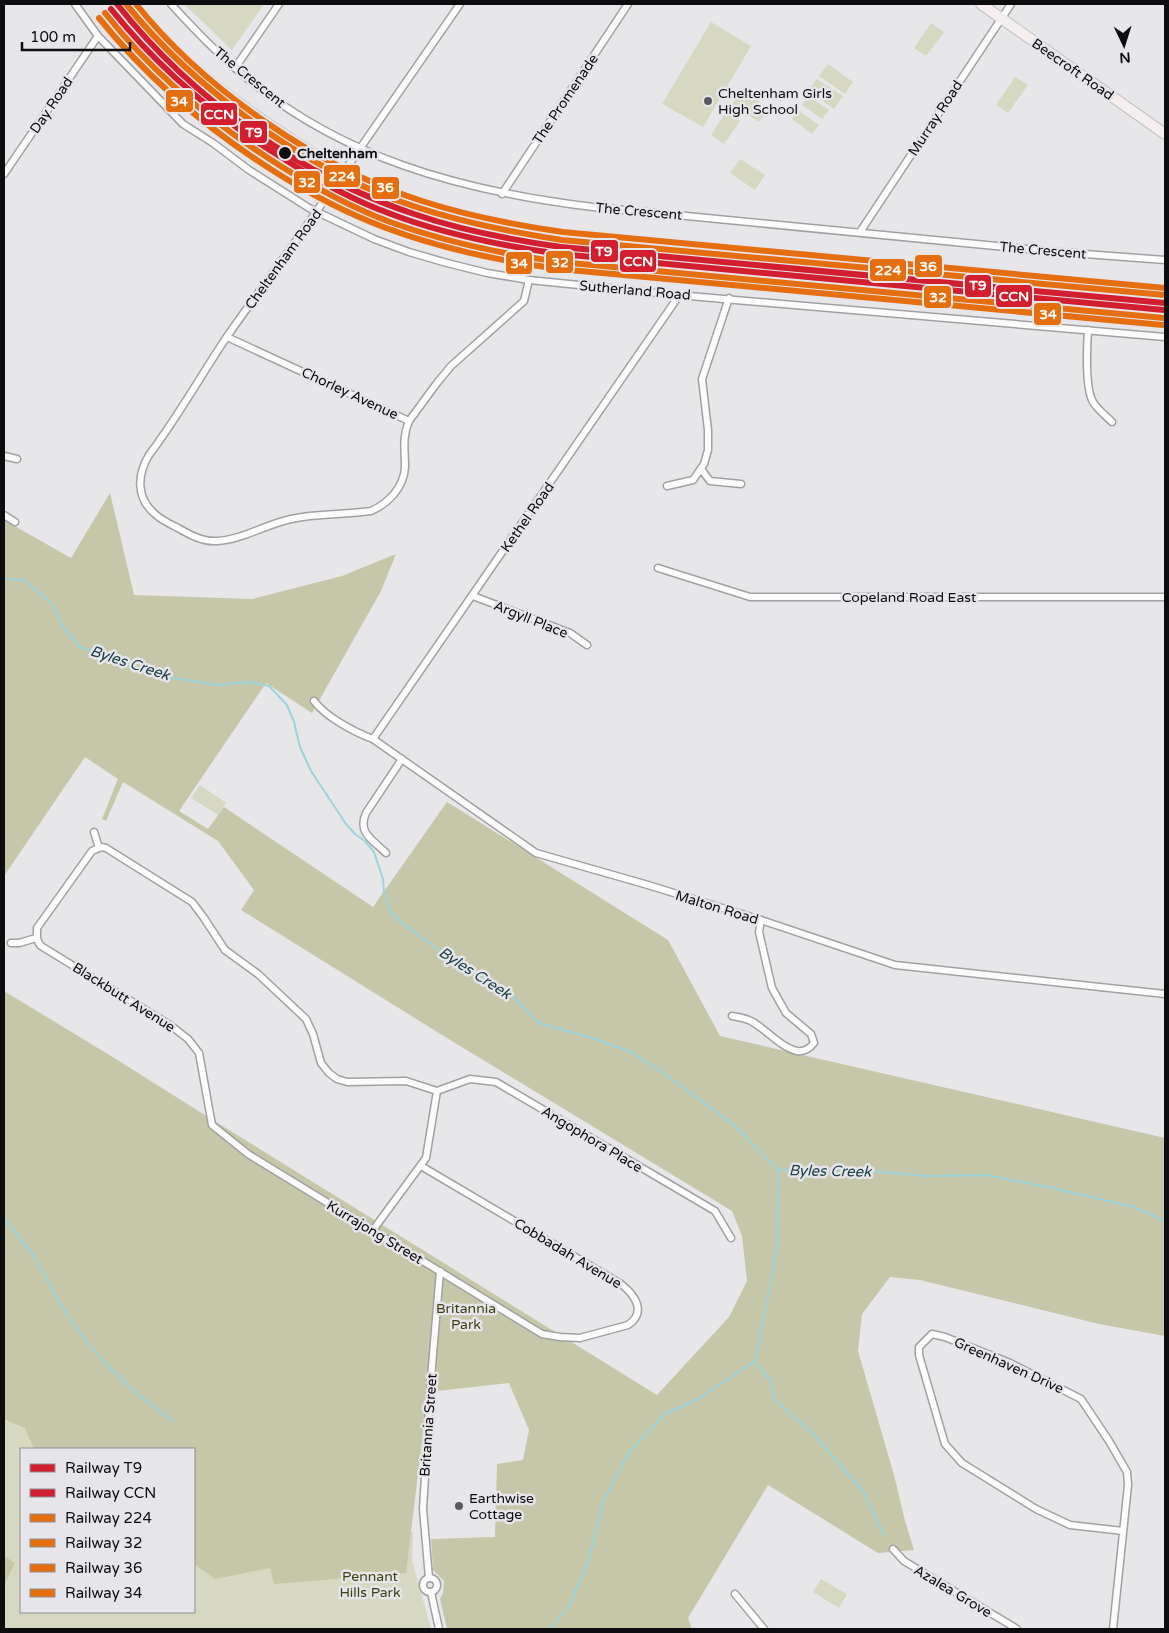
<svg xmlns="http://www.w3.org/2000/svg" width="1169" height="1633" viewBox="0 0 1169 1633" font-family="'Varela Round',sans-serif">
	<rect width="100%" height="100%" fill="#e7e6e9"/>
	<g fill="#d6d8c2">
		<polygon points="184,4 264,4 232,50"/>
		<polygon points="711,22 751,46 703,127 662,104"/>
		<polygon points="931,23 944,32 926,56 914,48"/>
		<polygon points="828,64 853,82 845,94 819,76"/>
		<polygon points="1015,77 1028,85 1008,113 996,105"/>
		<polygon points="817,79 843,96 834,109 808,91"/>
		<polygon points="741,90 768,108 759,122 732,104"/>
		<polygon points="808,96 829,110 822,119 802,105"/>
		<polygon points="798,110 819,125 812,134 792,119"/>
		<polygon points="726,112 740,121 724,144 711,135"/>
		<polygon points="740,159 765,175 755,190 730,173"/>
		<polygon points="270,162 312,189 309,198 256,166"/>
		<polygon points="200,785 226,803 218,815 191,798"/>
		<polygon points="4,1383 89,1449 21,1449 21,1612 194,1612 194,1531 383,1537 413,1532 412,1560 431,1629 4,1629"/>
		<polygon points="821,1579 847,1594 839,1608 813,1592"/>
	</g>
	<g fill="#c6c7a8">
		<polygon points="110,493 134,595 252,599 342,576 396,554 381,591 312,713 266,683 179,811 208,829 224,807 373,907 447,802 668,940 720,1036 1165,1138 1165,1336 1099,1324 920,1280 890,1277 862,1314 858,1351 894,1475 905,1521 914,1550 878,1553 768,1485 688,1618 692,1629 447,1629 440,1599 443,1593 444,1581 433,1570 431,1539 495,1537 497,1464 523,1460 529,1430 509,1383 428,1392 406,1573 274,1584 270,1568 215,1579 194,1564 194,1449 34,1449 25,1428 4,1419 4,991 111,1056 200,1112 657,1395 729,1317 747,1281 742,1236 732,1211 442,1035 241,910 254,890 218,841 123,782 106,821 102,819 118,779 85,757 4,876 4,520 71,558"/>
		<polygon points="4,1556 15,1563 4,1585"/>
	</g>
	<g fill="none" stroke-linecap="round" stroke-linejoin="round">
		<g stroke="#9dd4dc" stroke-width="2">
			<polyline points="4,579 24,580 52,604 63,627 80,647 161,676 218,685 248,682 269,686 287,705 294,722 300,747 311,771 346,824 355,834 365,841 374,852 383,879 384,893 390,912 402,923 450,958 509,993 539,1023 592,1038 631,1052 662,1072 734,1125 778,1170 846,1169 929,1176 987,1175 1057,1189 1134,1207 1165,1221"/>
			<path d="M4,1218C15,1232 27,1246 36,1260C46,1275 52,1292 62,1307C90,1352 130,1391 173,1421"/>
			<polyline points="755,1362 770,1380 774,1399 814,1435 863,1491 884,1535"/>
			<polyline points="550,1629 570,1604 589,1559 602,1504 629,1452 665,1414 698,1399 755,1361 777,1249 778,1171"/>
		</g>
		<defs>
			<g id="minor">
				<polyline points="75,4 98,36 183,124 213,143 249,170 309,208 374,239 409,252 447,263 487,273 529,280 678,295 1165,337"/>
				<path d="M171,4C191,26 212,48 235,68C337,158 461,191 593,207L1058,252L1165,260"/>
				<polyline points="235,68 279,4"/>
				<polyline points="352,160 460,4"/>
				<polyline points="4,174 98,36"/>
				<polyline points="502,194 628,4"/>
				<path d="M323,202C292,248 258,292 226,338C200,377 177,418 149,455C137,475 136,498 155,514C161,520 170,524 178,528C190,535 203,542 217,541C241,540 267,524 291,519C317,513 345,515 371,511C389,503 404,487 405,467C405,450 402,437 409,421"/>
				<polyline points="860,232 1011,4"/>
				<path d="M1088,330C1087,346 1085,388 1093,402C1097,409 1106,416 1112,422"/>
				<polyline points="227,337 409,421 437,383 451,366 524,301 529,280"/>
				<polyline points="4,456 17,459"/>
				<polyline points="701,469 710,481 741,484"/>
				<polyline points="667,486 693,480 704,464 708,450 708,430 702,379 729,298"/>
				<polyline points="4,515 15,522"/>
				<polyline points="658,568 750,597 1165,597"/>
				<polyline points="473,596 570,633 587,645"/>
				<path d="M314,701C326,717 354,732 373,739L536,853L648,885L761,920L895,965L1165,994"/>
				<polyline points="373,739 676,300 678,295"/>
				<polyline points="94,832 99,848"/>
				<path d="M386,853C373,840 357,833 366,813L402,759"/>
				<polyline points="11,943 19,943 36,938"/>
				<path d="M732,1016C738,1017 745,1018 751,1021C766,1029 780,1047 797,1051C804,1052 810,1048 814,1043L811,1034L786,1013L772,988L759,932L761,920"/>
				<polyline points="437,1091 470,1079 496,1082 715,1211 731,1238"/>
				<path d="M373,1230L426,1158L437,1091L406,1081L347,1082L337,1079L329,1073L321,1063L313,1034L306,1019L258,974L225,950L204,918L192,902L106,848L101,847L92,851L37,928C37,936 36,940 41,946L170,1025L188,1039L199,1053L212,1125L248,1154L542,1334L560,1337L580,1338L628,1325C647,1312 635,1295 621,1284L421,1166"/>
				<polyline points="893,1549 904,1561 1017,1629"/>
				<polyline points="429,1578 423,1509 431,1378 440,1271"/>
				<circle cx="430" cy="1585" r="7"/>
				<polyline points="431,1592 439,1629"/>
				<polyline points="735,1594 764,1629"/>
				<polyline points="1113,1629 1128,1485 1127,1472 1109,1441 1081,1399 1010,1363 945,1337 932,1334 919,1347 919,1355 945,1444 962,1463 1036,1509 1070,1525 1123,1531"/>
			</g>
			<polyline id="primary" points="981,4 1165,134"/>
		</defs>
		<use href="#minor" stroke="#a1a1a3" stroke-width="9"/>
		<use href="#primary" stroke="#c1c1c2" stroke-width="12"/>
		<use href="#minor" stroke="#fbfbfc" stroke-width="6"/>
		<use href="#primary" stroke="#f5eeee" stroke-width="10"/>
		<defs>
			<path id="rail" d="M134,4C185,61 246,106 311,147C342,167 373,186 407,199C455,219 508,228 559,235L1165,291"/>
		</defs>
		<use href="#rail" stroke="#ceced0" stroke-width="4"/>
		<use href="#rail" stroke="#e6e5ea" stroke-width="2" stroke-dasharray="5.5" stroke-linecap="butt"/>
		<defs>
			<polyline id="minor-bridge" points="323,202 352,160"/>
		</defs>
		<use href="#minor-bridge" stroke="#a1a1a3" stroke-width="9" stroke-linecap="butt"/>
		<use href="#minor-bridge" stroke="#fbfbfc" stroke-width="6"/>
		<defs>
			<path id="rail-1" d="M117,4C191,98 303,178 417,215C464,231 512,240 561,247L1165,303"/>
			<path id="rail-2" d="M111,9C159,69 216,117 281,157C316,180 352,200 391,214C446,235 503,246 560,254L1164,310"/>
			<path id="rail-3" d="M126,4C193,87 296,162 396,200C450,220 506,231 562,240L1165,295"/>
			<path id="rail-4" d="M105,13C154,75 212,123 279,165C314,187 350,207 390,222C445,242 502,254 560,262L1164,318"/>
			<path id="rail-5" d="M136,4C204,89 318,168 422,201C468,216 515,225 563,232L1165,288"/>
			<path id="rail-6" d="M99,18C148,79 206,128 272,170C308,193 346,213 386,228C442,249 500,261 559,269L1163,325"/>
		</defs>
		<use href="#rail-1" stroke="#e6e5ea" stroke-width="10"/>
		<use href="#rail-2" stroke="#e6e5ea" stroke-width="10"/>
		<use href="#rail-3" stroke="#e6e5ea" stroke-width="10"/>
		<use href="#rail-4" stroke="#e6e5ea" stroke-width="10"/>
		<use href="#rail-5" stroke="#e6e5ea" stroke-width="10"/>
		<use href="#rail-6" stroke="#e6e5ea" stroke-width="10"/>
		<use href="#rail-1" stroke="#d11f2f" stroke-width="6"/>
		<use href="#rail-2" stroke="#d11f2f" stroke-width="6"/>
		<use href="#rail-3" stroke="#e56e0f" stroke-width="6"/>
		<use href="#rail-4" stroke="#e56e0f" stroke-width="6"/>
		<use href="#rail-5" stroke="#e56e0f" stroke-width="6"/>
		<use href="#rail-6" stroke="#e56e0f" stroke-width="6"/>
	</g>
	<g fill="#59595b" stroke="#e6e5ea" stroke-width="2">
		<circle cx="708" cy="101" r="5"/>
		<circle cx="459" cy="1506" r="5"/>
	</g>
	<circle fill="#0d0d0f" stroke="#e6e5ea" stroke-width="2" cx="285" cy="153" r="7"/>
	<g text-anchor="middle" stroke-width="5" stroke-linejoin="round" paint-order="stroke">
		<g font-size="14" fill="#0d0d0f" stroke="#e6e5ea">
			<text transform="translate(1073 69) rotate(35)" y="5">Beecroft Road</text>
			<text transform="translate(250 77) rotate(39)" y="5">The Crescent</text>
			<text transform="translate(565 99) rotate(-56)" y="5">The Promenade</text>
			<text transform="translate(51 105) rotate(-56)" y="5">Day Road</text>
			<text transform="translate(935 118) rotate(-57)" y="5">Murray Road</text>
			<text transform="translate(639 211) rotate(5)" y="5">The Crescent</text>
			<text transform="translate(1043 250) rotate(5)" y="5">The Crescent</text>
			<text transform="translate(283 259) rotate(-54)" y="5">Cheltenham Road</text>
			<text transform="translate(635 290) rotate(5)" y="5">Sutherland Road</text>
			<text transform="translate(350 393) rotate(25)" y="5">Chorley Avenue</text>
			<text transform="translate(527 517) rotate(-55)" y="5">Kethel Road</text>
			<text x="909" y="602">Copeland Road East</text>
			<text transform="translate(531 619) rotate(22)" y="5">Argyll Place</text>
			<text transform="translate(717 907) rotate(17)" y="5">Malton Road</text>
			<text transform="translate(124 997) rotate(32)" y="5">Blackbutt Avenue</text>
			<text transform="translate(592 1139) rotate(31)" y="5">Angophora Place</text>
			<text transform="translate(375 1232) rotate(31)" y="5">Kurrajong Street</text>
			<text transform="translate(568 1253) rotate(31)" y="5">Cobbadah Avenue</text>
			<text transform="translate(1009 1365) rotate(24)" y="5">Greenhaven Drive</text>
			<text transform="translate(428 1425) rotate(-86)" y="5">Britannia Street</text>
			<text transform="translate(953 1591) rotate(31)" y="5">Azalea Grove</text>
		</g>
		<g font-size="14" fill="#0d0d0f" stroke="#e6e5ea" text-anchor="start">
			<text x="718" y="98">Cheltenham Girls<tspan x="718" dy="16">High School</tspan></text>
			<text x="469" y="1503">Earthwise<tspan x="469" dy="16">Cottage</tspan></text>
		</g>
		<g font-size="14" font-weight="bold" fill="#0d0d0f" stroke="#e6e5ea" text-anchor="start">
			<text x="297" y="158">Cheltenham</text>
		</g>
		<g font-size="14" fill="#3e4012" stroke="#e6e5ea">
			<text x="466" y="1313">Britannia<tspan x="466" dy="16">Park</tspan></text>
			<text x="370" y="1581">Pennant<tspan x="370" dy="16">Hills Park</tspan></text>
		</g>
		<g font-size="15" font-style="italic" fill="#1c4247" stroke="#e6e5ea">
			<text transform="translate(130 663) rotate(18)" y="5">Byles Creek</text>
			<text transform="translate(475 973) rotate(33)" y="5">Byles Creek</text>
			<text transform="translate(830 1171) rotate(1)" y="5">Byles Creek</text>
		</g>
	</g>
	<g stroke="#e6e5ea" stroke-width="2">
		<rect x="165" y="89" width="29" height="24" rx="5" fill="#e56e0f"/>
		<rect x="200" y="102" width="38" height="24" rx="5" fill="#d11f2f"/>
		<rect x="239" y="120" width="29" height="24" rx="5" fill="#d11f2f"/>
		<rect x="323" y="164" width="38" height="24" rx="5" fill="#e56e0f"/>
		<rect x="293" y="170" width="28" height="24" rx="5" fill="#e56e0f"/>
		<rect x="371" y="176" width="29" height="24" rx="5" fill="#e56e0f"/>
		<rect x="590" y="239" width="29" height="24" rx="5" fill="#d11f2f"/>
		<rect x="619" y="249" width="38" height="24" rx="5" fill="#d11f2f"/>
		<rect x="545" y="250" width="29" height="24" rx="5" fill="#e56e0f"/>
		<rect x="505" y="251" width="28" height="24" rx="5" fill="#e56e0f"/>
		<rect x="914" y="254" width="29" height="24" rx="5" fill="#e56e0f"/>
		<rect x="869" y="258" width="38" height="24" rx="5" fill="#e56e0f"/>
		<rect x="964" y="274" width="28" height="24" rx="5" fill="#d11f2f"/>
		<rect x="995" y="284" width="38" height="24" rx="5" fill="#d11f2f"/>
		<rect x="923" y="285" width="29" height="24" rx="5" fill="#e56e0f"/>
		<rect x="1033" y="302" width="29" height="24" rx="5" fill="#e56e0f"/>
	</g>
	<g font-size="14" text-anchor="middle" font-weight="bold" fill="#fff">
		<text x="179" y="106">34</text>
		<text x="219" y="119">CCN</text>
		<text x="254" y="137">T9</text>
		<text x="342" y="181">224</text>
		<text x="307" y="187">32</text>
		<text x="385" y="192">36</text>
		<text x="604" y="256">T9</text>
		<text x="638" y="266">CCN</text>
		<text x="560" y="267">32</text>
		<text x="519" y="268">34</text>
		<text x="928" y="271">36</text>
		<text x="888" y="275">224</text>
		<text x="978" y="290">T9</text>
		<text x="1014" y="301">CCN</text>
		<text x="938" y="302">32</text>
		<text x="1048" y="319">34</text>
	</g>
	<rect width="1169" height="1633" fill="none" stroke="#0d0d0f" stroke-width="10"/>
	<rect x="20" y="1448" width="175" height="165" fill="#e6e5ea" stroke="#8f8f92"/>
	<rect x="30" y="1464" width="25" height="8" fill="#d11f2f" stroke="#8f8f92"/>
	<text x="65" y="1473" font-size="15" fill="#0d0d0f">Railway T9</text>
	<rect x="30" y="1489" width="25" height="8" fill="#d11f2f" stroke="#8f8f92"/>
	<text x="65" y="1498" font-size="15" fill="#0d0d0f">Railway CCN</text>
	<rect x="30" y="1514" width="25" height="8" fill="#e56e0f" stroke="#8f8f92"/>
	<text x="65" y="1523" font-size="15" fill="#0d0d0f">Railway 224</text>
	<rect x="30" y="1539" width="25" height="8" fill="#e56e0f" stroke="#8f8f92"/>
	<text x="65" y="1548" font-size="15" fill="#0d0d0f">Railway 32</text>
	<rect x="30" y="1564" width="25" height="8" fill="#e56e0f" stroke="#8f8f92"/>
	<text x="65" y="1573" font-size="15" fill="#0d0d0f">Railway 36</text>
	<rect x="30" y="1589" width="25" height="8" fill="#e56e0f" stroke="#8f8f92"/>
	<text x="65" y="1598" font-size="15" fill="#0d0d0f">Railway 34</text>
	<g transform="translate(1124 45) rotate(176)" stroke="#e6e5ea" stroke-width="4" paint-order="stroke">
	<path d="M0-4L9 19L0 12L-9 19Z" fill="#0d0d0f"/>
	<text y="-8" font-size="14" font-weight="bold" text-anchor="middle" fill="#0d0d0f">N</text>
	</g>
	<path d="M22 42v8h108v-8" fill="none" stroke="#0d0d0f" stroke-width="2.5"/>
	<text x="30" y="42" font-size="15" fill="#0d0d0f" stroke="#e6e5ea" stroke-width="4" paint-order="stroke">100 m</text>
</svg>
